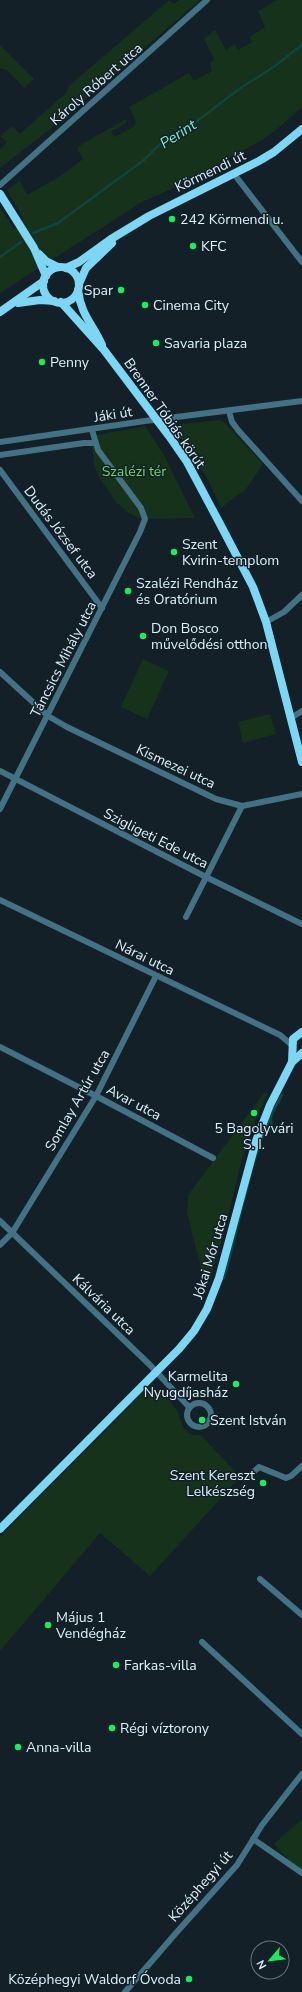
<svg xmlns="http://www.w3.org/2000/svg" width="302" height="1992" viewBox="0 0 302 1992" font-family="'Nunito Sans',sans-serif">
	<rect width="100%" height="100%" fill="#132028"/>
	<g fill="#16321b">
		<polygon points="169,0 174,4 179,0 200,0 49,130 0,168 0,150 7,142 0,136 12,126 20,134 66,93 69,86"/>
		<polygon points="277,0 302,0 302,107 275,131 260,141 178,186 142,202 0,293 0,207 14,229 24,220 7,190 20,181 27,195 59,177 83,159 77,147 126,119 127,122 111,132 114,137 133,127 136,122 129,107 189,73 194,81 212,71 210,63 214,59 204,39 215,30 226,50 234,44 238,50 252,42 250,37 265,27 258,11"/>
		<polygon points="0,45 34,79 24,88 7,70 0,68"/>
		<polygon points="220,420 224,422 263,464 244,492 239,494 221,508 206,476 177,433 178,427 183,424"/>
		<polygon points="145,426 164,455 195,518 140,519 128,512 116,502 99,477 94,464 91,436"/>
		<polygon points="143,659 169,671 147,719 121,707"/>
		<polygon points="270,714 276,734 243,743 238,722"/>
		<polygon points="264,1093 268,1093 257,1116 242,1159 223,1237 208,1285 205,1283 187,1213 188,1195"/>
		<path d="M152,1384C159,1391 170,1400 176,1409C183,1420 180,1437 201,1435L240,1477L150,1576L100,1533L0,1651V1537Z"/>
		<polygon points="302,1819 302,1874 274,1844"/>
	</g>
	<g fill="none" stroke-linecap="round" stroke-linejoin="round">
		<g stroke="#10443d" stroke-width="2.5">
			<polyline points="33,233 58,223 144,160 162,142 188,128 239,89 275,66 302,45"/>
			<polyline points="0,257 21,242"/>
			<polyline points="271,1118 272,1131"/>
			<path d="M224,1278C242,1218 250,1150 282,1095"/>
		</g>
		<g stroke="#427283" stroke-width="6">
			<polyline points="234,174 302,262"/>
			<polyline points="0,185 207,0"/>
			<polyline points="229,411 232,422 238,430 302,501"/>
			<polyline points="0,442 145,421 302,401"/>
			<polyline points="0,455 84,443 94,443"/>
			<polyline points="0,470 102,608"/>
			<polyline points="266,622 284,612 302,595"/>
			<polyline points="0,672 48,716 67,727 216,799 242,806 302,794"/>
			<polyline points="291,718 302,711"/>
			<polyline points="0,771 206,877 302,924"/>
			<polyline points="0,809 140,532 145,519 141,508 98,450 92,430"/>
			<polyline points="0,900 280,1035 293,1046"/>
			<polyline points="186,917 242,806"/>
			<polyline points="0,1047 96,1096 213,1158"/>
			<polyline points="0,1221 150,1365 189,1407"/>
			<polyline points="0,1245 12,1233 96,1096 156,976"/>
			<circle cx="199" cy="1415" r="12"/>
			<polyline points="250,1475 259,1467 286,1478 291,1476 302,1466"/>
			<polyline points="260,1579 302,1615"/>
			<polyline points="202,1642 302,1734"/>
			<polyline points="253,1839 302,1873"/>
			<polyline points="125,1992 176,1933 237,1865 262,1825 302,1774"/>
		</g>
		<g stroke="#7cd7f4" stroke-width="8">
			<polyline points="0,194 34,248 46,276"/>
			<polyline points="39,254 46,261 58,267"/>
			<circle cx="61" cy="285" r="18"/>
			<polyline points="66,268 79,262 111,239 149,216 259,161 274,152 302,129"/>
			<polyline points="79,284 86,268 112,243"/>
			<path d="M78,290C81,315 92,323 102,345"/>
			<polyline points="61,302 104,350 169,436 187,462 219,522 253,587 266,622 302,762"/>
			<polyline points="18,303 40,300 54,301"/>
			<polyline points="0,312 44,281"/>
			<polyline points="292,1062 302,1053"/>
			<polyline points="0,1529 179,1349 194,1331 207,1309 219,1278 256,1141 270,1105 292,1062 293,1039 302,1032"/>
		</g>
	</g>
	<g fill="#19ec5d" stroke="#132028" stroke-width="1.5">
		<circle cx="172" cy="219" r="4"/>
		<circle cx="193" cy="246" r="4"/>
		<circle cx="121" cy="290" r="4"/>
		<circle cx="145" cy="305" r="4"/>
		<circle cx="156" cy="343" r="4"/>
		<circle cx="42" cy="362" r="4"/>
		<circle cx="174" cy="552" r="4"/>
		<circle cx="128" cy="591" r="4"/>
		<circle cx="143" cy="636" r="4"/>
		<circle cx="254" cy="1113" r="4"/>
		<circle cx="236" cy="1384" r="4"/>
		<circle cx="202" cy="1420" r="4"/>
		<circle cx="263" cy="1483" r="4"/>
		<circle cx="48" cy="1625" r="4"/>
		<circle cx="116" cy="1665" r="4"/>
		<circle cx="112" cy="1728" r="4"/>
		<circle cx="18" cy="1747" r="4"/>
		<circle cx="189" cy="1979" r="4"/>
	</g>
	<g text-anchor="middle" stroke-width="3" stroke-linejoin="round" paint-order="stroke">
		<g font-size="14" fill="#ddf2fc" stroke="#132028">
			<text transform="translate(96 84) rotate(-41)" y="5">Károly Róbert utca</text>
			<text transform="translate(210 171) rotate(-26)" y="5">Körmendi út</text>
			<text transform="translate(165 413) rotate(55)" y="5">Brenner Tóbiás körút</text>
			<text transform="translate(113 414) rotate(-9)" y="5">Jáki út</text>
			<text transform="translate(61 532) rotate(53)" y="5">Dudás József utca</text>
			<text transform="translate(63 659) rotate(-63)" y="5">Táncsics Mihály utca</text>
			<text transform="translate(176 766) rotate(25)" y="5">Kismezei utca</text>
			<text transform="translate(156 838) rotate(27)" y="5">Szigligeti Ede utca</text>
			<text transform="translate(145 957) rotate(26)" y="5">Nárai utca</text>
			<text transform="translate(77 1100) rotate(-60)" y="5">Somlay Artúr utca</text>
			<text transform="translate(134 1102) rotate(28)" y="5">Avar utca</text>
			<text transform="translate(210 1256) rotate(-73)" y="5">Jókai Mór utca</text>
			<text transform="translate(104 1304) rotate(44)" y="5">Kálvária utca</text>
			<text transform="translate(200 1886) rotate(-49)" y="5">Középhegyi út</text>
		</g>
		<g font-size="14" fill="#ddf2fc" stroke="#132028" text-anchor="start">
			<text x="180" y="224">242 Körmendi u.</text>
			<text x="201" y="251">KFC</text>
			<text x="113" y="295" text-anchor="end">Spar</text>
			<text x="153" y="310">Cinema City</text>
			<text x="164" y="348">Savaria plaza</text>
			<text x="50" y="367">Penny</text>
			<text x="182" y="549">Szent<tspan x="182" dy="16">Kvirin-templom</tspan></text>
			<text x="136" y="588">Szalézi Rendház<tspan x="136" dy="16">és Oratórium</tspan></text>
			<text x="151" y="633">Don Bosco<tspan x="151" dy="16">művelődési otthon</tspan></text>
			<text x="254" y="1133" text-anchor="middle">5 Bagolyvári<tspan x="254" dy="16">S. I.</tspan></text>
			<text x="228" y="1381" text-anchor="end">Karmelita<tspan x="228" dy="16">Nyugdíjasház</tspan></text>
			<text x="210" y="1425">Szent István</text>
			<text x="255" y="1480" text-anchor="end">Szent Kereszt<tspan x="255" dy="16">Lelkészség</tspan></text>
			<text x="56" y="1622">Május 1<tspan x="56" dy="16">Vendégház</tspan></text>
			<text x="124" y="1670">Farkas-villa</text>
			<text x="120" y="1733">Régi víztorony</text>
			<text x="26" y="1752">Anna-villa</text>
			<text x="181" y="1984" text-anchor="end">Középhegyi Waldorf Óvoda</text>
		</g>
		<g font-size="14" fill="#71d76e" stroke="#132028">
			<text x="134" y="476">Szalézi tér</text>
		</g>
		<g font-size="15" font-style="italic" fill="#74f3cb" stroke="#132028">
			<text transform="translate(178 134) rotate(-33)" y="5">Perint</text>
		</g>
	</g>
	<g transform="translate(270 1960) rotate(242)"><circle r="19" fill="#132028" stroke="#64747d"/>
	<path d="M0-3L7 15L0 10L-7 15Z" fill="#19ec5d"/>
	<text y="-6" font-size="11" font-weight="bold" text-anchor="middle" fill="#ddf2fc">N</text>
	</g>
</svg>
